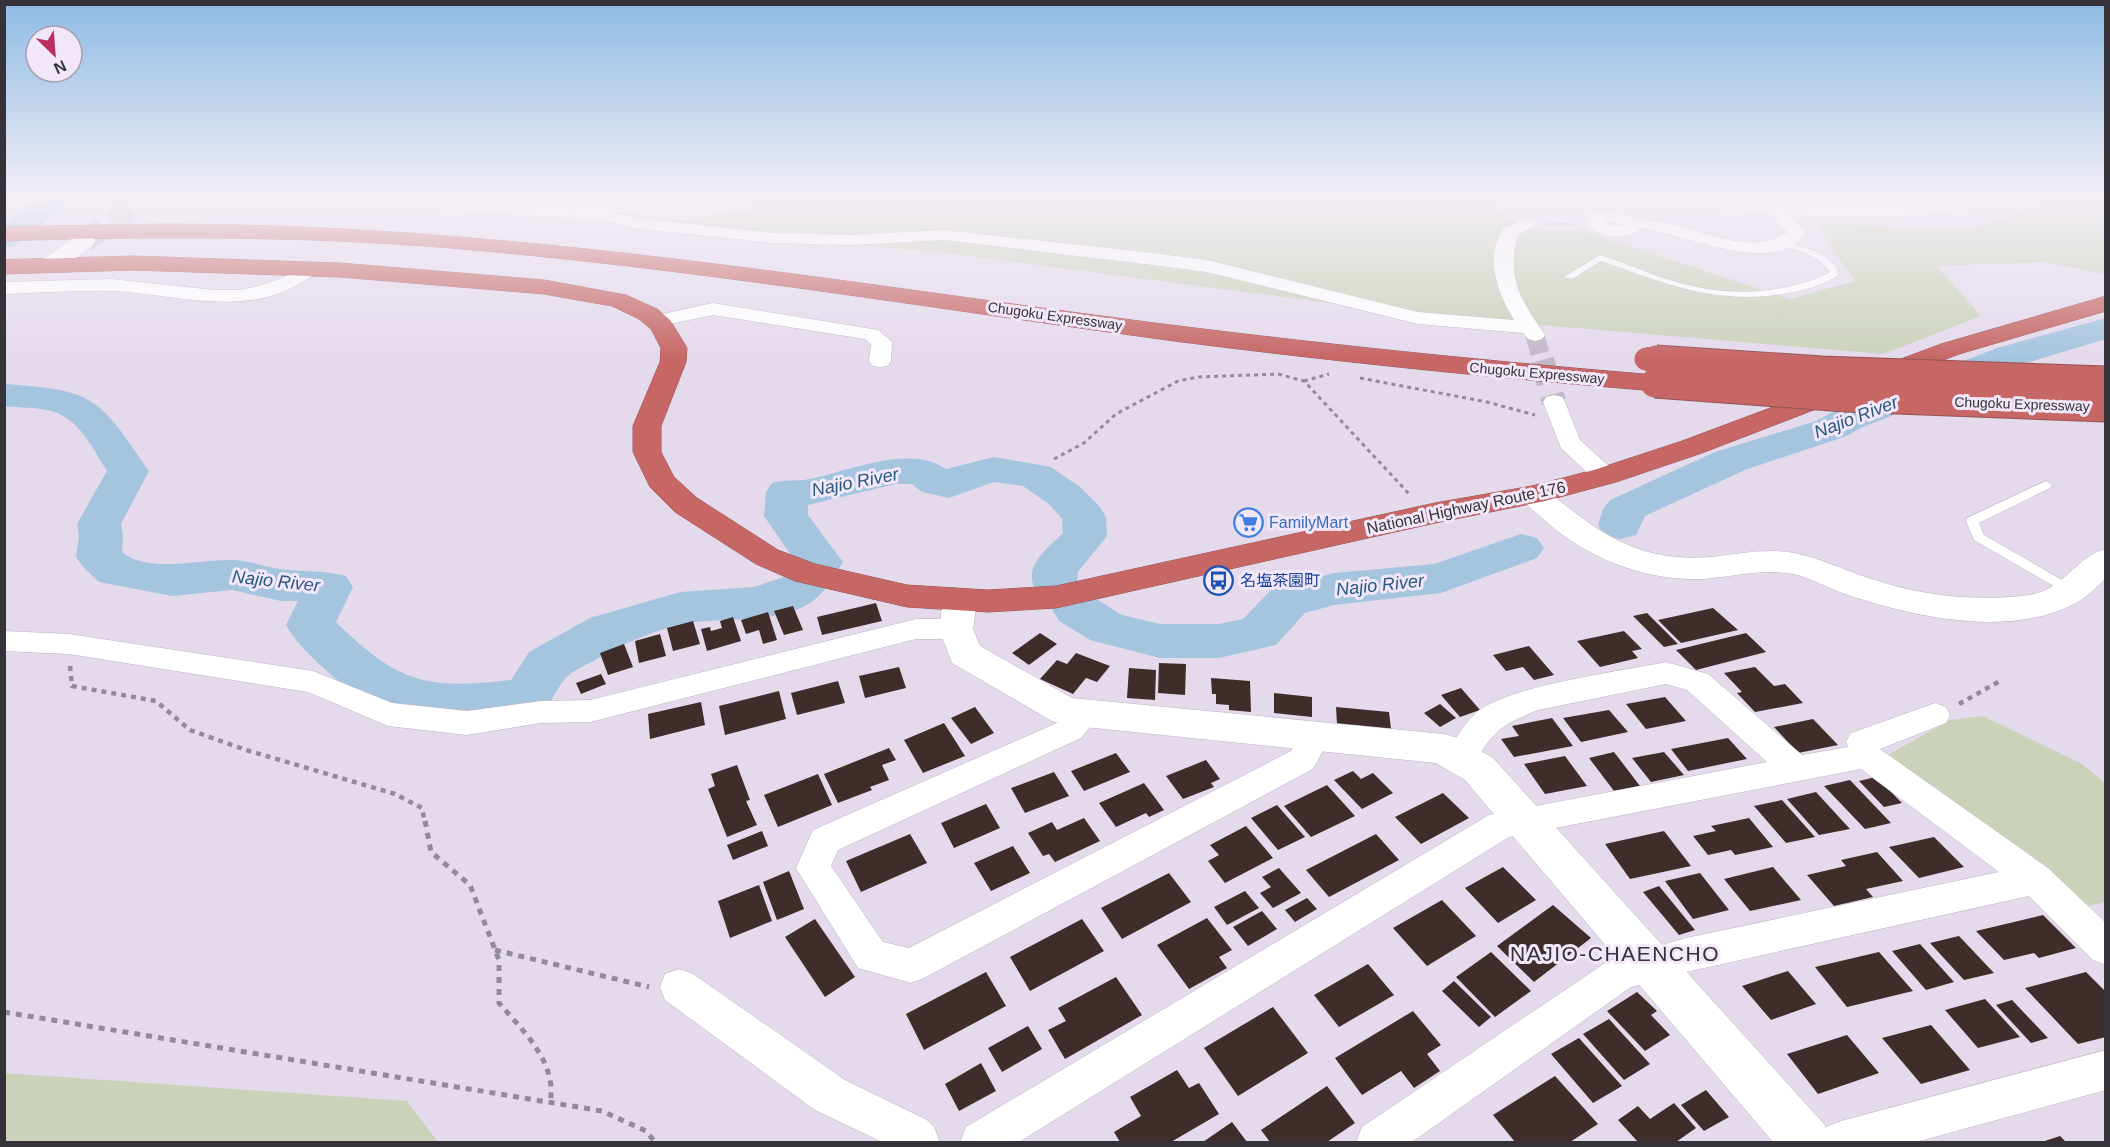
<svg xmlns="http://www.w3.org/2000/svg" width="2110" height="1147" viewBox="0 0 2110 1147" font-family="Arial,'Noto Sans JP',sans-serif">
	<rect width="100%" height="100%" fill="#e5daec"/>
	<g fill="#cad2ba">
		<polygon points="761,198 1496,198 1499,210 1527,230 1581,230 1790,299 1855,281 1834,252 1817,223 1968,230 2056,200 2105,198 2106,274 2045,262 1937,266 1981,316 1883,354 1414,314 945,253 645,226 749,210"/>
		<polygon points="1983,716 2082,764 2105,783 2105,902 2085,907 1886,756 1950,720"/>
		<polygon points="4,1073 407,1101 438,1142 5,1142"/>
	</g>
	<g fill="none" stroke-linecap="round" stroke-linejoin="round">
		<g fill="#a5c5df" fill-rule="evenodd">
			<polygon points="38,198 71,198 67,204 15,246 4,248 4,224"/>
			<polygon points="2106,318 2106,339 2023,364 1863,427 1844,437 1745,470 1645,516 1636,535 1620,539 1604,535 1598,525 1603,509 1610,500 1715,452 1816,421 1835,411 1997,348"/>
			<path d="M4,384C96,390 98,397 149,471L121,524L123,536L122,552C148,574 200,559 231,560C248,560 265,567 281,569C303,572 324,570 346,576L353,587L336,622C398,683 426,690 511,680L529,652L590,618L680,592L754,587L802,571L764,516L766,492L772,483C786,479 800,482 814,478C851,470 911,444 946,469L994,457L1051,467L1080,487L1100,507L1106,517L1107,536L1078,572L1077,582L1071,593L1054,598L1037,593C1021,567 1045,551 1063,533L1062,519L1050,505L1023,486L994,482L949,498L922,492L912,484H896L808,505V515L843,562L836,573L821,577L827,586C799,630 723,614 680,625C649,632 622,644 595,660C586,665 571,671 564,680C557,689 551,701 545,712C466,736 379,723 318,663C306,651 294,640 286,625L298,601H281L232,590L172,596L99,582L83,567L76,557L79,536L77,524L107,471C93,449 79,418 51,411C36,407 20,408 4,406Z"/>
			<polygon points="1521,534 1537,538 1544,548 1537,558 1441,593 1334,605 1305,613 1276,645 1219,658 1160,658 1090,640 1059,621 1052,609 1059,597 1076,593 1093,597 1122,615 1160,624 1219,624 1243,619 1271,590 1334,573 1434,564"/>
		</g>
	</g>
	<g fill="#3e2d2b">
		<polygon points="876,603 882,621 822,635 817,617"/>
		<polygon points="793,606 803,630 784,635 774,611"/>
		<polygon points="1713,608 1738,630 1681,643 1658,620"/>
		<polygon points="768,612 777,640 763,644 759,630 746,634 741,620"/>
		<polygon points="1647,613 1678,644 1664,647 1633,616"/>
		<polygon points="733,617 741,641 707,651 701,629 710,627 711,631 722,628 720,621"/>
		<polygon points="693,621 700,644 673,651 667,628"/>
		<polygon points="1624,631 1642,649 1632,651 1638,658 1600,667 1577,641"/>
		<polygon points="1040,633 1057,644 1029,665 1012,653"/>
		<polygon points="1746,633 1766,652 1696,670 1676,650"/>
		<polygon points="660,634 666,656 639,663 635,641"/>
		<polygon points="624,644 633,667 608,675 600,653"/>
		<polygon points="1529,646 1554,675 1534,680 1523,667 1506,671 1493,655"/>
		<polygon points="1076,653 1110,666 1097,682 1086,678 1073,694 1040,679 1057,660 1067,664"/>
		<polygon points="1159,663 1186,664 1185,695 1158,693"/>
		<polygon points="899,667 906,688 865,698 859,676"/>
		<polygon points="1755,667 1774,686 1785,684 1803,703 1755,712 1737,693 1742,692 1724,673"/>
		<polygon points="1129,668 1156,670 1155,700 1127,698"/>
		<polygon points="601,674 606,684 581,694 576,683"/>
		<polygon points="1211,678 1250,681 1251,712 1229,710 1229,705 1216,704 1216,694 1212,694"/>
		<polygon points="838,681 845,703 797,715 791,693"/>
		<polygon points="1461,688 1480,710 1460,717 1441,695"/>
		<polygon points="779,691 786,719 725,735 719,706"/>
		<polygon points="1274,693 1312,697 1312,717 1274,713"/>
		<polygon points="1665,697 1686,721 1646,729 1626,704"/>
		<polygon points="701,702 705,725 650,739 648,714"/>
		<polygon points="1440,704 1456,718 1440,727 1424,713"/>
		<polygon points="975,707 994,733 971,744 951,718"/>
		<polygon points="1336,707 1389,712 1391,729 1337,724"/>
		<polygon points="1609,710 1628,732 1581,742 1563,718"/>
		<polygon points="1552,718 1573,746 1514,757 1501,739 1519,736 1512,726"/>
		<polygon points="1813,719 1838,745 1798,753 1774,727"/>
		<polygon points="944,723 965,756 923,773 904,740"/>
		<polygon points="1728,738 1747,759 1688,771 1671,749"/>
		<polygon points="889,748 896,760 882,765 889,780 870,787 872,790 838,803 824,774"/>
		<polygon points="1614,752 1640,786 1614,791 1589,758"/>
		<polygon points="1664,752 1684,775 1651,782 1632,758"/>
		<polygon points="1116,753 1130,772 1084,791 1071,771"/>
		<polygon points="1565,756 1587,786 1545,794 1524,764"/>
		<polygon points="1206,760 1220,779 1211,783 1214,787 1183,799 1166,776"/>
		<polygon points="737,765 750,800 746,801 757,825 727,837 708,789 715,786 711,774"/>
		<polygon points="1353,771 1361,779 1373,773 1393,793 1362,809 1334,780"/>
		<polygon points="1054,772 1069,796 1025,813 1011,788"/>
		<polygon points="818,774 832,805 778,827 764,795"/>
		<polygon points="1876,777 1902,803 1884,807 1859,781"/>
		<polygon points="1850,780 1891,823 1865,829 1824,786"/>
		<polygon points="1144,783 1164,810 1149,817 1146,813 1116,827 1099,803"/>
		<polygon points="1327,785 1355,816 1311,837 1284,806"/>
		<polygon points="1816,792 1850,829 1819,835 1787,799"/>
		<polygon points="1443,793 1469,818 1421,844 1395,817"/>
		<polygon points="1782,800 1815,837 1786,843 1754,806"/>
		<polygon points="986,804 1000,828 954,848 941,823"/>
		<polygon points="1277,805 1305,837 1278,850 1251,818"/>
		<polygon points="1084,818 1100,841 1055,862 1049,854 1043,856 1028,833 1052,822 1057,830"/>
		<polygon points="1749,818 1773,847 1735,855 1731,850 1708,855 1693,836 1716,831 1711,826"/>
		<polygon points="1246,826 1273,858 1225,883 1208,861 1219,855 1210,845"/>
		<polygon points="762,831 768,846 733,860 727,845"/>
		<polygon points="1664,831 1691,866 1630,879 1605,844"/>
		<polygon points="910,834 927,863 861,892 846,861"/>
		<polygon points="1376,834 1399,860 1329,897 1306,870"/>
		<polygon points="1934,837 1964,867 1919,878 1889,847"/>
		<polygon points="1013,846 1030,873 991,891 974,863"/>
		<polygon points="1877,852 1903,881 1866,889 1873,897 1834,906 1807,875 1846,866 1841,860"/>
		<polygon points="1503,867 1536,900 1498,923 1465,888"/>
		<polygon points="1773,867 1801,900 1750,911 1724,879"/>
		<polygon points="1279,868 1301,893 1273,908 1260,893 1271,887 1262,877"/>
		<polygon points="789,871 804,909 777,920 763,882"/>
		<polygon points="1169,873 1191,902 1122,939 1101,908"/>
		<polygon points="1700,873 1729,910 1693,919 1665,881"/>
		<polygon points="759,885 772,921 730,938 718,901"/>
		<polygon points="1659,886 1695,930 1679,935 1643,892"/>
		<polygon points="1245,891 1259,908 1227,925 1214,907"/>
		<polygon points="1307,898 1317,909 1295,922 1285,910"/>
		<polygon points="1442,900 1476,936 1427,966 1393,928"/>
		<polygon points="1553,905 1591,938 1534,982 1497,946"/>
		<polygon points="1262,911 1277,929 1248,946 1233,927"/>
		<polygon points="2043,915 2076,948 2039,958 2034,953 2004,960 1976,931"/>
		<polygon points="1207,918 1232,950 1219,957 1227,968 1189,989 1157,945"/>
		<polygon points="815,919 855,977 825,997 785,937"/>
		<polygon points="1082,919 1104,951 1030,991 1010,957"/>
		<polygon points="1959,936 1994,973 1964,980 1930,943"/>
		<polygon points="1920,944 1954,982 1926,990 1892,951"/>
		<polygon points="1491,952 1531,991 1495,1017 1456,977"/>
		<polygon points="1879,952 1913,991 1847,1007 1815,967"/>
		<polygon points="1368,964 1394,995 1339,1027 1314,995"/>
		<polygon points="1788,971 1816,1004 1771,1020 1742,986"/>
		<polygon points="986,972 1006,1006 924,1050 906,1014"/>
		<polygon points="2086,972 2106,992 2106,1037 2078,1044 2025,988"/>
		<polygon points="1116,977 1142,1015 1065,1059 1048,1030 1066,1021 1058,1008"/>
		<polygon points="1454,981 1491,1017 1479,1027 1442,991"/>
		<polygon points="1637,992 1657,1011 1651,1015 1670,1035 1645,1051 1607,1011"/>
		<polygon points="1985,999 2020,1037 1978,1048 1945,1010"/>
		<polygon points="2012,1000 2048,1038 2031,1043 1996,1005"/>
		<polygon points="1273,1007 1308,1053 1238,1096 1204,1048"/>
		<polygon points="1413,1011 1441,1045 1427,1054 1440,1071 1414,1088 1401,1071 1362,1095 1335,1058"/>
		<polygon points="1609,1019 1650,1064 1624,1080 1583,1034"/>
		<polygon points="1931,1025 1970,1070 1921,1084 1882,1038"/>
		<polygon points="1028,1026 1042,1049 1002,1072 988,1048"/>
		<polygon points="1847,1035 1879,1073 1818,1094 1787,1054"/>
		<polygon points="1579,1038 1622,1086 1593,1103 1551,1054"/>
		<polygon points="981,1063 996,1091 959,1111 945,1084"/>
		<polygon points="1177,1070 1189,1088 1199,1083 1219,1114 1171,1142 1120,1142 1114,1132 1141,1116 1130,1097"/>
		<polygon points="1555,1076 1598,1124 1570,1142 1515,1142 1493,1115"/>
		<polygon points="1327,1086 1355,1123 1327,1142 1270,1142 1261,1130"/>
		<polygon points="1706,1090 1729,1117 1704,1131 1681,1105"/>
		<polygon points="1674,1103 1696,1128 1676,1142 1638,1142 1618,1120 1638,1106 1650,1119"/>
		<polygon points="1232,1122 1247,1142 1203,1142"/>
		<polygon points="2060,1136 2066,1142 2042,1142"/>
	</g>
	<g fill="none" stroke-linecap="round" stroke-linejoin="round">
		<polyline stroke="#c2b8c8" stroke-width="19" stroke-dasharray="19 10" stroke-linecap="butt" points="1535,335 1542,361"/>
		<polyline stroke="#c2b8c8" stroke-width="24" stroke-dasharray="24 12" stroke-linecap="butt" points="1542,360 1554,402"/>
		<polyline stroke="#c2b8c8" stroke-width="23" stroke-dasharray="23 11" stroke-linecap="butt" points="84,241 140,203"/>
		<defs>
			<g id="lane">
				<path d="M1784,241L1815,251L1827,258L1837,268L1838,275C1827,284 1809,289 1795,292C1721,307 1669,285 1601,261L1572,279L1564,277L1600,255C1624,262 1646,273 1670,280C1722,297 1779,296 1829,273V270C1816,255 1799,250 1781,246V242Z"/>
				<polygon points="2046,481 2052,485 2050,488 1979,523 1984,535 2076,588 2078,591 2076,594 2071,596 1974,540 1966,521 1967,518"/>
			</g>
			<g id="street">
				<polygon points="4,198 54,198 46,203 4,207"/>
				<path d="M346,198H432L607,211L635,218L772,233L851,235L944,230L1153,253L1207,260L1418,312L1514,320C1498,294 1484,258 1503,229L1521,220H1533L1536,224L1517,236C1507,281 1521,299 1545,335L1542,339L1535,341L1528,339L1523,333L1418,324L1207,272L1153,265L944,240L851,245L772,243L635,228L607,221L354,203Z"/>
				<path d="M1772,201L1778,202L1806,233C1774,279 1684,233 1641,228C1627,244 1595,236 1584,221C1596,205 1615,213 1631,217C1644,220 1658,221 1671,224C1705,232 1756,256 1787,232L1763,206L1766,202ZM1610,221L1622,225V226H1612L1604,222Z"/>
				<path d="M311,262L318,264L320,268C316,274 309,278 302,282C244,319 173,293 110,291C75,290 40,293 4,294V282L111,279L214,290H239L259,286L280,279Z"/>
				<polygon points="713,303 878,330 892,342 891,361 888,366 880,367 872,366 869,361 871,344 865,339 713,315 656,327 649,325 646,321 649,317"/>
				<polygon points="1554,395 1562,397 1565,402 1580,440 1614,471 1617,476 1614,481 1605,483 1596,481 1561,448 1543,402 1546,397"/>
				<polygon points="916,619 956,619 966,622 970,629 966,636 956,639 916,639 590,722 541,723 467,735 388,726 308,692 69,654 4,651 4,631 69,634 313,671 392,703 467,711 541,701 590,700"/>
				<path d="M1666,662L1708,674L1802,755L1848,747L1846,742L1851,733L1924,707L1935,703L1946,707L1950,715L1946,723L1880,749L2048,868L2106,923V965L2093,960L2029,896L1686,972L1631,987L1412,1142H1356L1362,1127L1608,961L1686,938L1999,872L1861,769L1509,837L1019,1142H960L966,1127L1489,815L1767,762L1687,690L1666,684L1538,710C1499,726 1493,731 1472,768L1461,771L1450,768L1445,759C1453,743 1462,726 1476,713C1505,686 1623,671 1666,662Z"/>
				<polygon points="1086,701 1097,705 1101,713 1081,738 838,850 831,866 883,942 909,948 1291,751 1304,728 1315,724 1326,728 1331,736 1313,769 924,978 911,983 858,968 796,868 813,830 1059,722 1075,705"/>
				<polygon points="679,969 693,974 845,1080 927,1120 934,1127 940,1142 882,1142 815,1110 665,1000 660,987 665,974"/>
				<polygon points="2106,1050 2106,1090 1916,1142 1820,1142 1826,1127 1841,1121"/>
			</g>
			<g id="secondary">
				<path d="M133,198H157C151,207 143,210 133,207L130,203Z"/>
				<path d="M524,198H613L688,205L729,198H756C733,231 574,208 534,204L527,202Z"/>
				<path d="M1660,198C1729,198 1798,203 1867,203C1912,203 1956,198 2001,198L1998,202C1892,229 1777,214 1670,204L1663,202Z"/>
				<path d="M84,234L92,236L95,241L92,246C77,256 61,274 42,270L39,265L42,260L76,236Z"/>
				<path d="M1534,486L1545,489C1599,533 1638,563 1712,557C1739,554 1766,548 1794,553C1821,558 1845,571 1872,579C1922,596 1977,602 2029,595C2066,589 2076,556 2106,549V578C2096,588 2086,598 2074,604C2009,638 1914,617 1848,595C1829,589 1812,578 1793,574C1763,568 1732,577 1702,579C1643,581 1584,557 1541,517C1533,510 1525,504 1519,495L1523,489Z"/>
				<polygon points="960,590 972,593 977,601 973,629 980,646 1072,698 1444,734 1458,738 1493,758 1824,1124 1832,1142 1773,1142 1465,780 1436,763 1065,725 1052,721 952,663 939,629 943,601 948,593"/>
			</g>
			<g id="highway">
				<path d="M167,224C474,224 776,272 1079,313C1271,339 1462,359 1655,375L1664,377L1668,383L1664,389L1655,391C1497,378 1339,362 1182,342C934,309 687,267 438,247C293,236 149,236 4,241V227Z"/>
				<polygon points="133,256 340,263 544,280 626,295 657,309 670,320 687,348 686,362 661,426 661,452 674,477 697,498 778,550 815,564 907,585 988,590 1056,586 1435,503 1532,486 1594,470 1682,441 1941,344 2106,296 2106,311 1959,354 1702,453 1616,482 1545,501 1435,523 1056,608 988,612 907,607 795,581 756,564 675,512 650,487 633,452 633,426 660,362 661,348 651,329 639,319 612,306 544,294 340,277 133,270 4,274 4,260"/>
			</g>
		</defs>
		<use href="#lane" stroke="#bcb2c3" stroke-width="1"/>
		<use href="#street" stroke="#bcb2c3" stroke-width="1"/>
		<use href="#secondary" stroke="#bcb2c3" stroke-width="1"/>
		<use href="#highway" stroke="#945456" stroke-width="1"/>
		<polyline stroke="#928a97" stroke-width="2" stroke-dasharray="3 3" stroke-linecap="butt" points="1547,224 1573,224"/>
		<g stroke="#928a97" stroke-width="3" stroke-dasharray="4 4" stroke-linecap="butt">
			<polyline points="1360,378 1487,402 1535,415"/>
			<polyline points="1304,381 1329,374"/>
			<polyline points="1054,459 1084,443 1116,414 1178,381 1198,377 1278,374 1304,381 1411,496"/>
		</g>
		<g stroke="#928a97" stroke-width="4.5" stroke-dasharray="5 5" stroke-linecap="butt">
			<polyline points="70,666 72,686 156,701 190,730 246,750 395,794 422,808 425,823"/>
			<polyline points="1959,704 2000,681"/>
		</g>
		<g stroke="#928a97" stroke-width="5" stroke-dasharray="6 6" stroke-linecap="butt">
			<path d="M425,821L431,852L470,885L499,960V1003C523,1031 558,1063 550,1103"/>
			<polyline points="495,950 649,987"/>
			<polyline points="4,1012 602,1111 646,1131 655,1142"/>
		</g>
		<use href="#lane" fill="#fff" fill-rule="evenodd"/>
		<use href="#street" fill="#fff" fill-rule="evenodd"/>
		<use href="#secondary" fill="#fff" fill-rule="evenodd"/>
		<use href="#highway" fill="#c66665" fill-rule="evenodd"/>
		<defs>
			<polyline id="highway-bridge-far1" points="1646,359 1678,361"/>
			<g id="highway-bridge">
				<polyline points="1656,360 1822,371 2106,381"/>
				<polyline points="1655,383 1845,397 2106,407"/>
			</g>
		</defs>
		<use href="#highway-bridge-far1" stroke="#945456" stroke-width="24" stroke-linecap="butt"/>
		<use href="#highway-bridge" stroke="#945456" stroke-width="31" stroke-linecap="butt"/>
		<use href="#highway-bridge-far1" stroke="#c66665" stroke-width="23"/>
		<use href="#highway-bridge" stroke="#c66665" stroke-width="29"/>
	</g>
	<linearGradient id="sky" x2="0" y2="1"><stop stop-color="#8dbbe4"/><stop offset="0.55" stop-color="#f3eef6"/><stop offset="1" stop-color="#f3eef6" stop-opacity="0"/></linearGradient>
	<rect width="2110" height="359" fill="url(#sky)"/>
	<defs>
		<symbol id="supermarket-ring" viewBox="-11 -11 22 22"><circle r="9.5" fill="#f2e7f9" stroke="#3f7fe0" stroke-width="1.5"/><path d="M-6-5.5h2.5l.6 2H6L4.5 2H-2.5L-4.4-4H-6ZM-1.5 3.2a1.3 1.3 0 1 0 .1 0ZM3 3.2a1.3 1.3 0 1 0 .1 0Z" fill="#3f7fe0"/></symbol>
		<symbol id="bus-ring" viewBox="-11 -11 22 22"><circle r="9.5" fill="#f2e7f9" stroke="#1a4fb4" stroke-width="1.5"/><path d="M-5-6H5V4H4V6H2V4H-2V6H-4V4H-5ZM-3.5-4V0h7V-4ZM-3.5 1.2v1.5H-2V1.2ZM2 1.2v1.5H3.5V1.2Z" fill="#1a4fb4"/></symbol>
	</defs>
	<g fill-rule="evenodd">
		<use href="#supermarket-ring" x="1232" y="506" width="33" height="33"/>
		<use href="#bus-ring" x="1202" y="564" width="33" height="33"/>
	</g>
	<g text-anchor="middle" stroke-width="6" stroke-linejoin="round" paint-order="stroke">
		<g font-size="14" fill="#363239" stroke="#f2e7f9">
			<text transform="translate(1055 316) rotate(8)" y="5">Chugoku Expressway</text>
			<text transform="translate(1537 373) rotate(5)" y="5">Chugoku Expressway</text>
			<text transform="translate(2022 404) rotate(2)" y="5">Chugoku Expressway</text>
		</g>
		<g font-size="16" fill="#363239" stroke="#f2e7f9">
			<text transform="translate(1466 507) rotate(-12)" y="6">National Highway Route 176</text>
		</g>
		<g font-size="16" fill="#366cbe" stroke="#f2e7f9" text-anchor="start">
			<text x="1269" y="528">FamilyMart</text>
		</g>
		<g font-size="16" fill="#164399" stroke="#f2e7f9" text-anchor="start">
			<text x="1240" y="586">名塩茶園町</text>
		</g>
		<g font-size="18" font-style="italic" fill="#27597e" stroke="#f2e7f9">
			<text transform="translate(1856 417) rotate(-21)" y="6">Najio River</text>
			<text transform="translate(855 482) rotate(-11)" y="6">Najio River</text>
			<text transform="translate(276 581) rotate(6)" y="6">Najio River</text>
			<text transform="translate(1380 585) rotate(-6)" y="6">Najio River</text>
		</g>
		<g font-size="21" letter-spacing="1.5" fill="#363239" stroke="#f2e7f9">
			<text x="1615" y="961">NAJIO-CHAENCHO</text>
		</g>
	</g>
	<rect width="2110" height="1147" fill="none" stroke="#363239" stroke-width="12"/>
	<g transform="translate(54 54) rotate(155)"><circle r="28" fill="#f2e7f9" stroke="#a79fac" stroke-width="1.5"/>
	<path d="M0-4.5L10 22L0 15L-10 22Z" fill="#bb2e61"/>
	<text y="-9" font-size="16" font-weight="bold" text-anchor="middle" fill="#363239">N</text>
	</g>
</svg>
